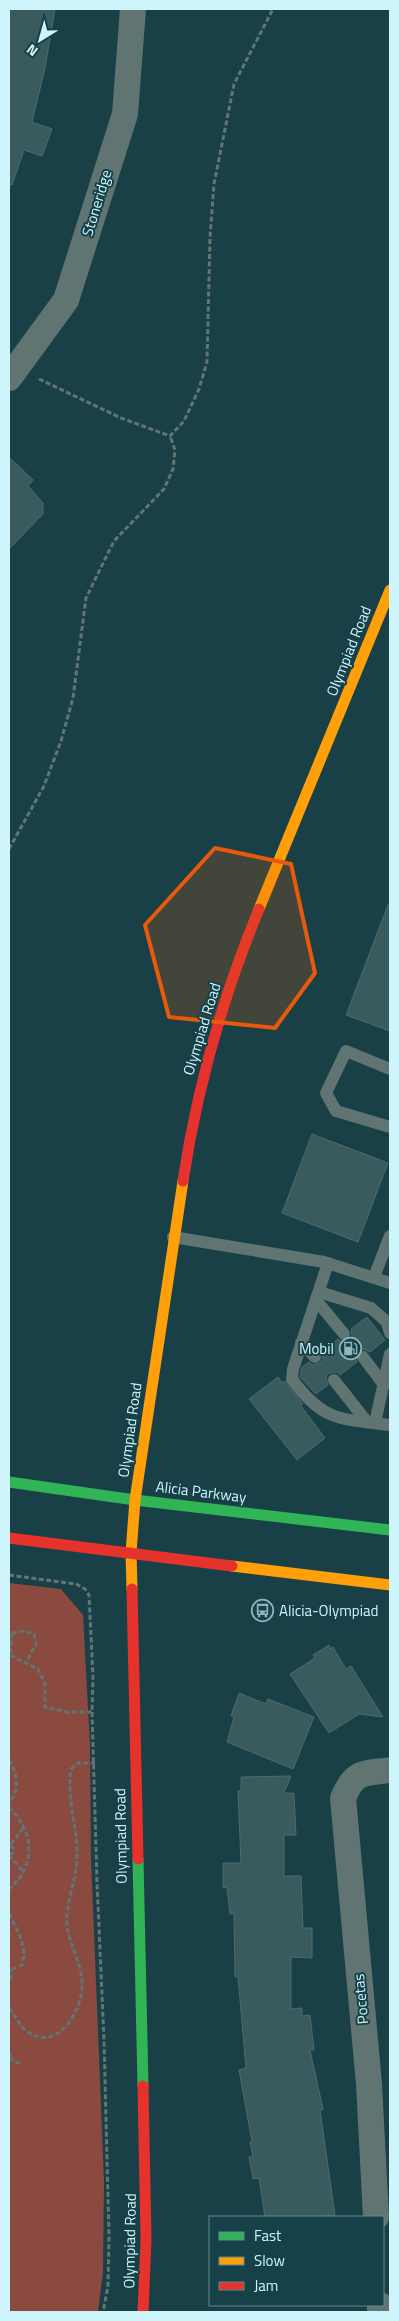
<svg xmlns="http://www.w3.org/2000/svg" width="399" height="2321" viewBox="0 0 399 2321" font-family="'Titillium Web',sans-serif">
	<rect width="100%" height="100%" fill="#194046"/>
	<polygon fill="#8b4a40" points="9,1583 61,1589 83,1615 90,1744 91,1858 104,2181 103,2272 98,2312 9,2312"/>
	<g fill="#395b5d" stroke="#4a6c6e">
		<polygon points="9,9 55,9 45,68 32,122 52,129 42,156 24,150 12,185 9,184"/>
		<polygon points="9,457 33,480 28,486 43,503 43,514 9,549"/>
		<polygon points="388,905 390,905 390,1031 346,1015"/>
		<polygon points="312,1134 388,1163 358,1242 282,1213"/>
		<polygon points="367,1317 385,1340 370,1352 363,1349 358,1351 355,1357 357,1362 340,1375 337,1372 329,1373 326,1377 328,1385 316,1394 300,1377 302,1367 309,1362 313,1365 320,1363 323,1359 321,1352 338,1339 342,1342 349,1341 352,1336 351,1329"/>
		<polygon points="278,1377 283,1383 285,1381 303,1404 301,1406 325,1438 297,1460 249,1399"/>
		<polygon points="329,1645 330,1649 333,1647 346,1669 351,1666 383,1717 359,1714 329,1733 290,1674 315,1658 313,1655"/>
		<polygon points="239,1693 266,1704 268,1699 314,1717 293,1769 227,1742 234,1717 231,1716"/>
		<polygon points="291,1776 284,1793 294,1793 296,1835 284,1835 284,1876 301,1876 303,1928 312,1928 312,1958 291,1957 291,2009 302,2008 302,2016 310,2015 314,2050 310,2050 323,2109 320,2110 335,2215 317,2217 265,2217 259,2178 253,2179 249,2157 253,2157 250,2142 252,2142 239,2070 246,2068 238,1977 235,1977 234,1913 230,1914 227,1887 223,1888 223,1863 241,1863 238,1791 241,1791 241,1777"/>
	</g>
	<g fill="none" stroke-linecap="round" stroke-linejoin="round">
		<g stroke="#607574" stroke-width="3" stroke-dasharray="5 2.5" stroke-linecap="butt">
			<polyline points="39,379 121,418 170,436 184,421 199,389 207,362 210,237 214,184 234,84 273,9"/>
			<polyline points="9,849 44,786 61,741 73,698 86,598 114,541 164,489 173,469 175,450 170,436"/>
			<polyline points="9,1575 76,1584 85,1589 89,1595 93,1677 92,1712 68,1712 45,1707 45,1684 38,1669 10,1655 12,1633 9,1632"/>
			<polyline points="12,1633 24,1631 34,1634 36,1644 26,1663"/>
			<polyline points="92,1712 97,1882 104,2040 109,2236 108,2286 103,2312"/>
			<path d="M9,1760C18,1774 20,1790 9,1803"/>
			<path d="M9,1807C34,1832 37,1865 9,1889"/>
			<polyline points="11,1844 24,1827"/>
			<polyline points="9,1855 24,1873"/>
			<polyline points="10,1855 13,1853 13,1848 10,1844"/>
			<path d="M9,1914C17,1929 28,1948 22,1965L11,1970"/>
			<polyline points="9,1968 12,1975 9,1982"/>
			<path d="M9,2008C16,2016 19,2026 28,2032C58,2053 84,2009 82,1982C81,1959 65,1939 67,1916C68,1896 77,1877 77,1856C78,1826 66,1798 71,1769L78,1763H95"/>
			<polyline points="9,2052 11,2058"/>
			<polyline points="9,2058 22,2065"/>
		</g>
		<g stroke="#607472" stroke-width="12">
			<polyline points="390,1069 346,1051 326,1093 336,1111 390,1127"/>
			<polyline points="173,1237 324,1262 390,1283"/>
			<path d="M328,1263L293,1369L292,1379C323,1422 341,1419 390,1425"/>
			<polyline points="374,1277 390,1236"/>
			<polyline points="319,1292 371,1308 387,1322 390,1333"/>
			<polyline points="316,1300 344,1334"/>
			<polyline points="301,1343 315,1357"/>
			<polyline points="363,1357 384,1385"/>
			<polyline points="334,1380 367,1422"/>
			<polyline points="375,1423 390,1354"/>
		</g>
		<g stroke="#607472" stroke-width="26">
			<polyline points="9,378 66,300 125,114 133,9"/>
			<path d="M376,2217L369,2084L343,1798C355,1770 363,1774 390,1770"/>
			<polyline points="380,2305 380,2312"/>
		</g>
		<g stroke="#30b455" stroke-width="11">
			<polyline points="9,1482 135,1500 390,1530"/>
			<polyline points="138,1859 143,2086"/>
		</g>
		<g stroke="#ff9f0a" stroke-width="11">
			<polyline points="259,909 390,590"/>
			<polyline points="232,1566 390,1585"/>
			<polyline points="132,1589 131,1553 135,1500 183,1181"/>
		</g>
		<g stroke="#e5322d" stroke-width="11">
			<path d="M183,1181C197,1088 223,996 259,909"/>
			<polyline points="9,1538 232,1566"/>
			<polyline points="132,1589 138,1859"/>
			<polyline points="143,2086 146,2240 143,2312"/>
		</g>
	</g>
	<path fill="#e8590c" fill-opacity="0.2" stroke="#e8590c" stroke-width="4" stroke-linejoin="round" d="M215,848L291,864L315,973L275,1028L169,1017L145,925Z"/>
	<defs>
		<symbol id="fuel-ring" viewBox="-11 -11 22 22"><circle r="9.5" fill="#164148" stroke="#8fb6bc" stroke-width="1.5"/><path d="M-5.5-6h7V0h2V4h1.3V-2.5L3-4.5l.8-.8L6-3V5H2.5V1h-1V6h-7ZM-4.2-4.7v3.2H.2V-4.7Z" fill="#8fb6bc"/></symbol>
		<symbol id="bus-ring" viewBox="-11 -11 22 22"><circle r="9.5" fill="#164148" stroke="#8fb6bc" stroke-width="1.5"/><path d="M-5-6H5V4H4V6H2V4H-2V6H-4V4H-5ZM-3.5-4V0h7V-4ZM-3.5 1.2v1.5H-2V1.2ZM2 1.2v1.5H3.5V1.2Z" fill="#8fb6bc"/></symbol>
	</defs>
	<g fill-rule="evenodd">
		<use href="#fuel-ring" x="338" y="1336" width="25" height="25"/>
		<use href="#bus-ring" x="250" y="1598" width="25" height="25"/>
	</g>
	<g text-anchor="middle" stroke-width="4" stroke-linejoin="round" paint-order="stroke">
		<g font-size="15" fill="#cff5fc" stroke="#164148">
			<text transform="translate(97 203) rotate(-73)" y="5">Stoneridge</text>
			<text transform="translate(349 651) rotate(-68)" y="5">Olympiad Road</text>
			<text transform="translate(202 1029) rotate(-73)" y="5">Olympiad Road</text>
			<text transform="translate(130 1430) rotate(-82)" y="5">Olympiad Road</text>
			<text transform="translate(201 1492) rotate(7)" y="5">Alicia Parkway</text>
			<text transform="translate(121 1836) rotate(-91)" y="5">Olympiad Road</text>
			<text transform="translate(361 1999) rotate(-95)" y="5">Pocetas</text>
			<text transform="translate(130 2241) rotate(-89)" y="5">Olympiad Road</text>
		</g>
		<g font-size="15" fill="#cff5fc" stroke="#164148" text-anchor="end">
			<text x="334" y="1354">Mobil</text>
			<text x="279" y="1616" text-anchor="start">Alicia-Olympiad</text>
		</g>
	</g>
	<rect width="399" height="2321" fill="none" stroke="#cff5fc" stroke-width="20"/>
	<rect x="209" y="2216" width="175" height="90" fill="#164148" stroke="#608990"/>
	<rect x="219" y="2232" width="25" height="8" fill="#30b455" stroke="#608990"/>
	<text x="254" y="2241" font-size="15" fill="#cff5fc">Fast</text>
	<rect x="219" y="2257" width="25" height="8" fill="#ff9f0a" stroke="#608990"/>
	<text x="254" y="2266" font-size="15" fill="#cff5fc">Slow</text>
	<rect x="219" y="2282" width="25" height="8" fill="#e5322d" stroke="#608990"/>
	<text x="254" y="2291" font-size="15" fill="#cff5fc">Jam</text>
	<g transform="translate(40 40) rotate(217)" stroke="#164148" stroke-width="4" paint-order="stroke">
	<path d="M0-4L9 19L0 12L-9 19Z" fill="#cff5fc"/>
	<text y="-8" font-size="14" font-weight="bold" text-anchor="middle" fill="#cff5fc">N</text>
	</g>
</svg>
